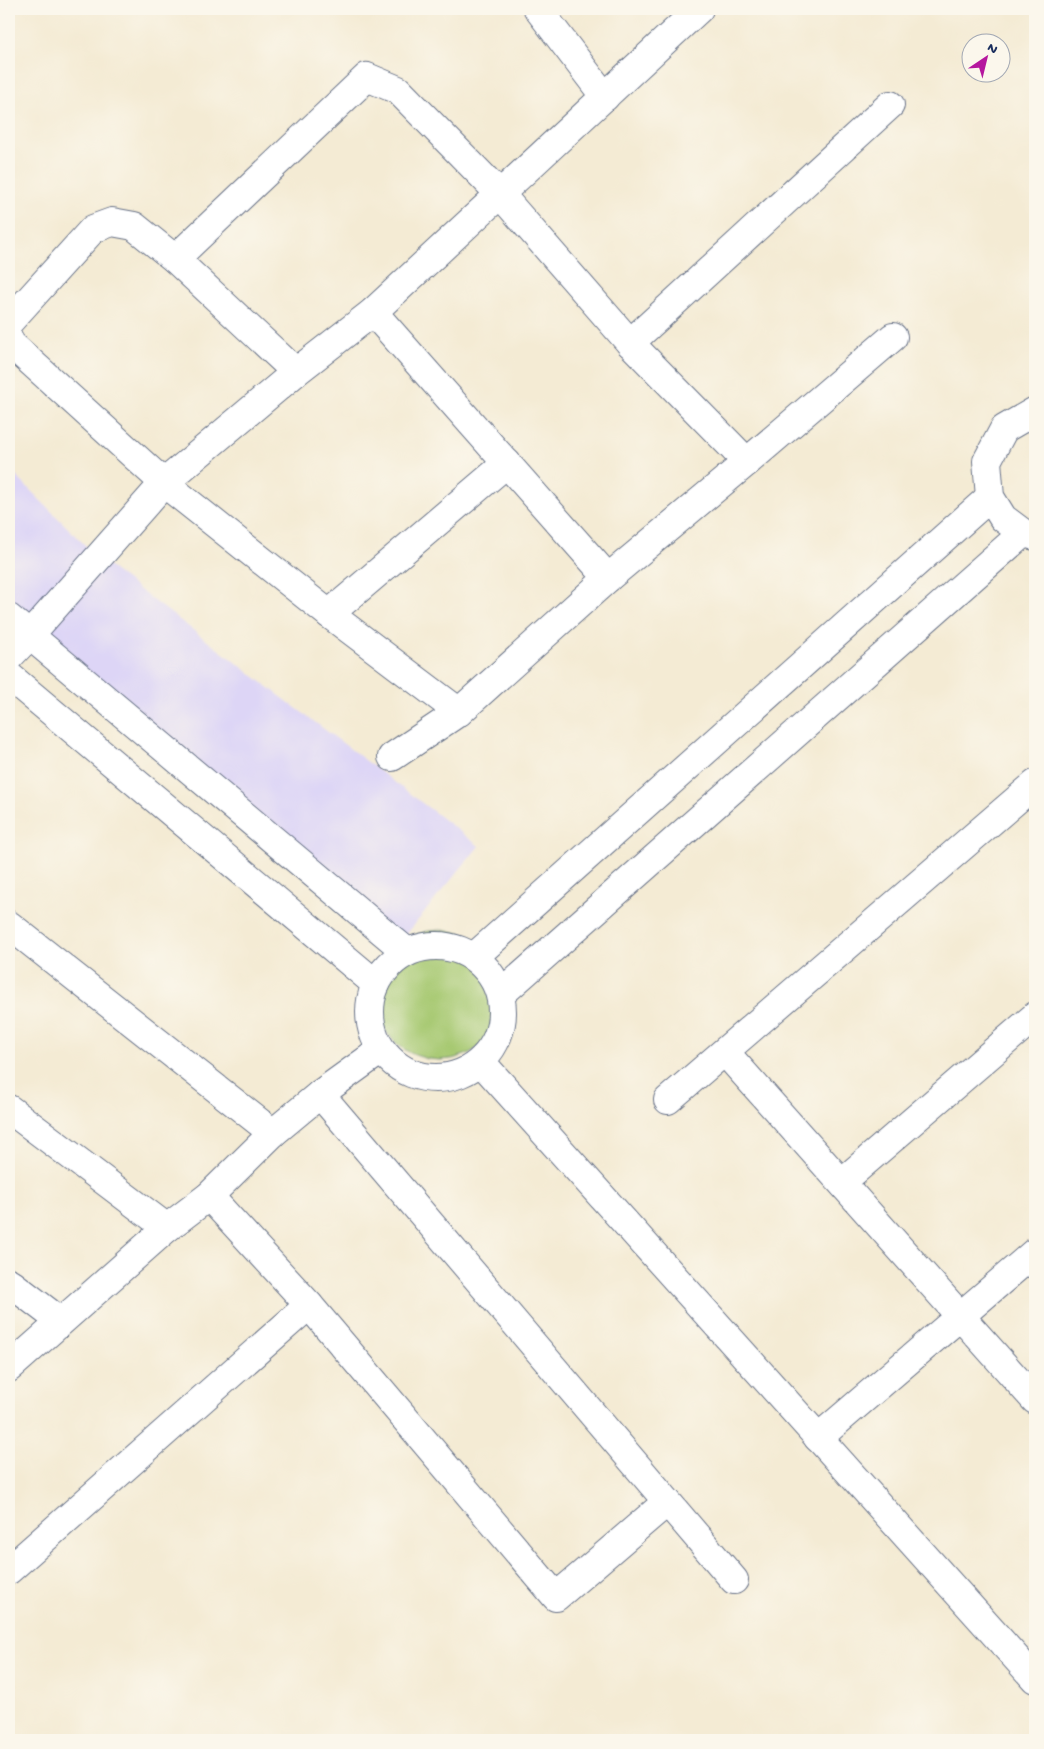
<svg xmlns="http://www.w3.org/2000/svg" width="1044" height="1749" viewBox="0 0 1044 1749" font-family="'Gochi Hand',sans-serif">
	<rect width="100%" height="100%" fill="#fbf7ec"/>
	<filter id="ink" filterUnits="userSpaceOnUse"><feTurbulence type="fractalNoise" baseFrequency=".02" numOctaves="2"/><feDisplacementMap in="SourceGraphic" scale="10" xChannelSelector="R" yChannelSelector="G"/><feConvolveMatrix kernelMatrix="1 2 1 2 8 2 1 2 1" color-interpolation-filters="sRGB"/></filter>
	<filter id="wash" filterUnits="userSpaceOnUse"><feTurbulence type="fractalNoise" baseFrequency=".0096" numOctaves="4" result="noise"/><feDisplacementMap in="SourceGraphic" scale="20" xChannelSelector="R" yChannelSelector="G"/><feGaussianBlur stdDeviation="1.12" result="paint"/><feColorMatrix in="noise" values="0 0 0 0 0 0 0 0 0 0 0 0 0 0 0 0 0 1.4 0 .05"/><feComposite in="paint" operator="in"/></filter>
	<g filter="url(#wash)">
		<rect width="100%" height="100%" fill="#f4ebd4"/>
		<polygon fill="#ddd5f6" points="9,469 100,560 479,846 396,947 9,636"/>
		<circle fill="#a7c972" stroke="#617c68" cx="440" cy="995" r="65"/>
	</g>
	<g filter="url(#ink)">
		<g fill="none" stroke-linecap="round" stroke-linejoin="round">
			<defs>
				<g id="street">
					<polyline points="538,9 605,97"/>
					<polyline points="175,259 296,372"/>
					<polyline points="373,312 608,578 459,712 392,757"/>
					<polyline points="9,322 93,229 112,222 134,226 175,259 367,77 398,90 500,194 630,343 747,462 608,578"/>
					<polyline points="9,339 10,343 164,483 329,614 459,712"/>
					<polyline points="630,343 890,105"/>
					<polyline points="1035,411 1004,429 987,461 990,497 1003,518 1023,533 1035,536"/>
					<polyline points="747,462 893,337"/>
					<polyline points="329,614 507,463"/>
					<polyline points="9,618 407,952"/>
					<polyline points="9,657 29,636 164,483 296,372 373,312 699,9"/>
					<polyline points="9,676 376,984"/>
					<polyline points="9,925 273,1133"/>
					<circle cx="436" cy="1012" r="66"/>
					<polyline points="474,957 990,497"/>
					<polyline points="501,994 1023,533"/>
					<polyline points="725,1052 1035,1400"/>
					<polyline points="482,1063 1035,1679"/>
					<polyline points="320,1094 734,1580"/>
					<polyline points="668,1100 1035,784"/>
					<polyline points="9,1109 167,1228"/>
					<polyline points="842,1182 1035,1016"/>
					<polyline points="209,1196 309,1305 556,1597 667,1502"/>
					<polyline points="9,1282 60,1321"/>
					<polyline points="9,1368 167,1228 209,1196 273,1133 320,1094 381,1050"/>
					<polyline points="818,1438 1035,1252"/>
					<polyline points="9,1570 309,1305"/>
				</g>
			</defs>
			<use href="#street" stroke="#677187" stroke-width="30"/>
			<use href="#street" stroke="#fff" stroke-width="28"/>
		</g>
	</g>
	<rect width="1044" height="1749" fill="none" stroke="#fbf7ec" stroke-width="30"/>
	<g transform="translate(986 58) rotate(35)"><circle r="24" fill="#fbf7ec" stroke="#a1a7b3"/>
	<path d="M0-4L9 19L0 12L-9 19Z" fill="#b5179e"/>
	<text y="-8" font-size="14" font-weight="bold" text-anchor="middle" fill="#1b2f5e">N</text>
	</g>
</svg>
